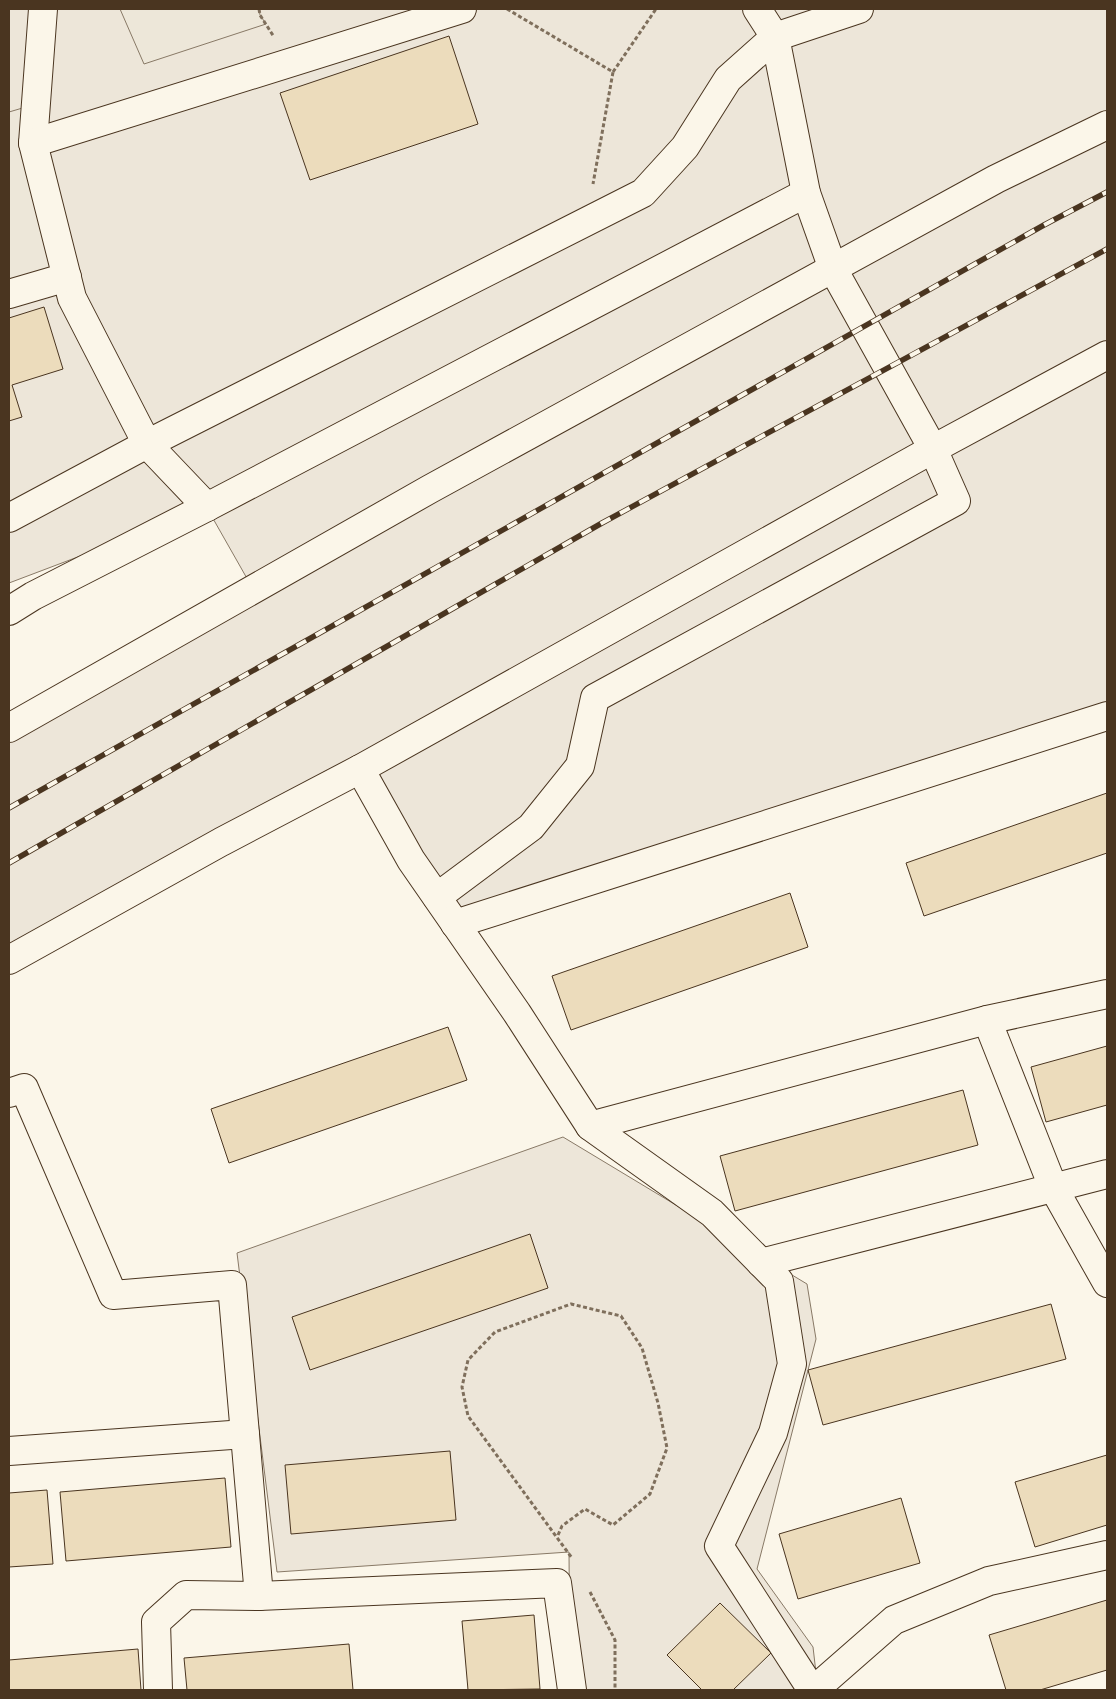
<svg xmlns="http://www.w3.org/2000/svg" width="1116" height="1699" viewBox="0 0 1116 1699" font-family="'DejaVu Sans',sans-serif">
	<rect width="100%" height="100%" fill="#fbf6e9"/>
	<g fill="#ede6d9" stroke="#887966">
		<polygon points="9,9 1107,9 1107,716 455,924 360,769 9,961 9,728 253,589 207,508 9,583"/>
		<polygon points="563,1137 807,1284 816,1339 757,1569 813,1647 818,1690 570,1690 569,1552 277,1572 237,1253"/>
	</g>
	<g fill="#ede7d9" stroke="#887966">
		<polygon points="120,9 259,9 260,15 266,24 144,64"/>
		<polygon points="36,104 67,277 9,294 9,112"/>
	</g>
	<g fill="#ecdcbc" stroke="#4a3520">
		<polygon points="449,36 478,124 310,180 280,93"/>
		<polygon points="44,307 63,369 12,385 22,417 9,421 9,318"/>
		<polygon points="1107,793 1107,853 924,916 906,863"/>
		<polygon points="790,893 808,947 571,1030 552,976"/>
		<polygon points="448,1027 467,1080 229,1163 211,1109"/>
		<polygon points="1107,1046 1107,1105 1046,1122 1031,1067"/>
		<polygon points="963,1090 978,1145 735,1211 720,1156"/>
		<polygon points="530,1234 548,1288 310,1370 292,1317"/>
		<polygon points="1051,1304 1066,1359 823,1425 808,1370"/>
		<polygon points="450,1451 456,1520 291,1534 285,1465"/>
		<polygon points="1107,1455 1107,1525 1035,1547 1015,1482"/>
		<polygon points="225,1478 231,1547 66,1561 60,1492"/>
		<polygon points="47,1490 53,1564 9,1567 9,1493"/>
		<polygon points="901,1498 920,1563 798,1599 779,1534"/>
		<polygon points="1107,1600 1107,1670 1040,1690 1006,1690 989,1635"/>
		<polygon points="720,1603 771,1653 733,1690 702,1690 667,1655"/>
		<polygon points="534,1615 540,1689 468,1690 462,1621"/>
		<polygon points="349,1644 353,1690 187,1690 184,1658"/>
		<polygon points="138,1649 141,1690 9,1690 9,1660"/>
	</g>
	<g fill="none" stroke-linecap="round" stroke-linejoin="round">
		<defs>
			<g id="minor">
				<polyline points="43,9 33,143 72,298 147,444 207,507"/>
				<polyline points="33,143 462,9"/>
				<polyline points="9,294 67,277"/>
				<polyline points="9,518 147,444 643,193 685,147 728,79 775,37 859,9"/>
				<polyline points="9,611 33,596 207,507 806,193"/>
				<polyline points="9,728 430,489 996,179 1107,125"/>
				<polyline points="360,769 411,860 517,1013 590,1126 712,1213 779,1281 792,1364 773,1433 719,1546 812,1690"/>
				<polyline points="437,897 531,827 580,766 595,698 956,501 933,449 833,269 806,193 775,37 757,9"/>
				<polyline points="455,924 1107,716"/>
				<polyline points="9,960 221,842 360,769 933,449 1107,355"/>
				<polyline points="987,1020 1053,1187 1107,1283"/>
				<polyline points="9,1093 24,1088 113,1295 232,1285 259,1596 186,1595 156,1622 158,1690"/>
				<polyline points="590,1126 987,1020 1107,994"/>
				<polyline points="761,1263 1107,1174"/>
				<polyline points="9,1451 245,1434"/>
				<polyline points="259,1596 557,1583 572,1690"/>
				<polyline points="814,1690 894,1620 989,1581 1107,1555"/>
			</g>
		</defs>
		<use href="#minor" stroke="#4a3520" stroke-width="30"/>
		<g stroke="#7f6f5c" stroke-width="3" stroke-dasharray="4 2.5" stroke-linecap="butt">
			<polyline points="259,9 260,15 274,37"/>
			<polyline points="507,9 613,72 593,184"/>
			<polyline points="613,72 656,9"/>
			<polyline points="558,1535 562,1526 585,1509 613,1525 650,1494 667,1448 658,1403 642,1348 621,1316 571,1304 495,1332 468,1360 462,1387 468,1416 572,1558"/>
			<polyline points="590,1592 615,1640 615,1690"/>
		</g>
		<use href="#minor" stroke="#fbf6e9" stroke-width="28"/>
		<defs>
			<g id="rail">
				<polyline points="9,808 1044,225 1107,192"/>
				<polyline points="9,863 602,523 1107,249"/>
			</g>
		</defs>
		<use href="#rail" stroke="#4a3520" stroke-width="5.5"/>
		<use href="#rail" stroke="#fbf6e9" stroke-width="4" stroke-dasharray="11" stroke-linecap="butt"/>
	</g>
	<rect width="1116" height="1699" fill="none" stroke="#4a3520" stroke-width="20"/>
</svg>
